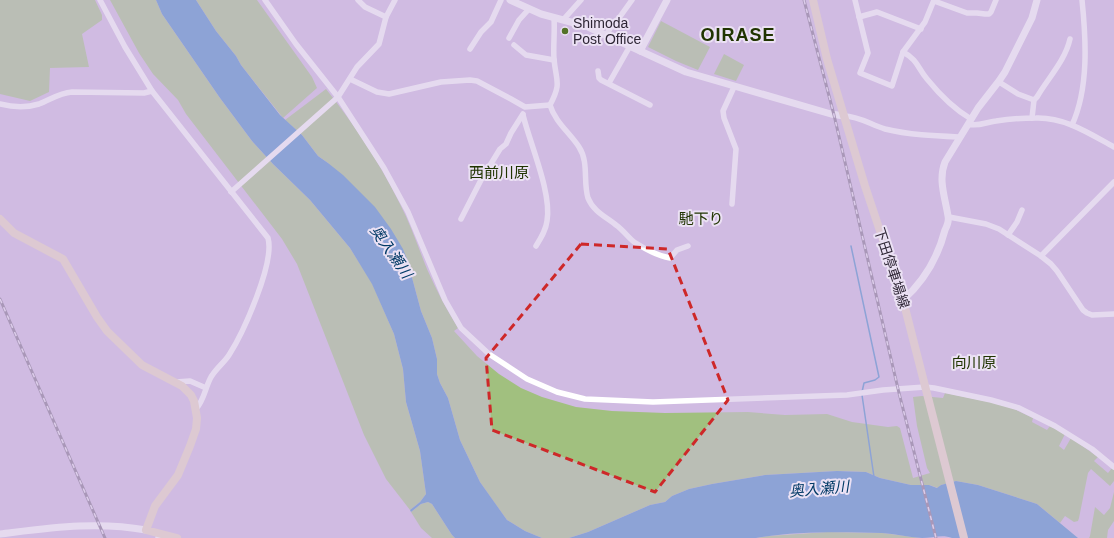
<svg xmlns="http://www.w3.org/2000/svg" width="1114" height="538" viewBox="0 0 1114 538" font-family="Helvetica,'Noto Sans JP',sans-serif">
	<rect width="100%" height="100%" fill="#d0bbe2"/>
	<g fill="#a1c07f">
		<polygon points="0,0 95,0 102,15 102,20 82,34 89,67 50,68 49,92 30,101 0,94"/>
		<polygon points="110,0 156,0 162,14 220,98 252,141 273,164 310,200 350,248 372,283 394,334 403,369 406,402 420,451 426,494 420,502 410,510 386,479 364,435 297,264 282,239 186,114 178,100 153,74 139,53"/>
		<polygon points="196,0 257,0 312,77 317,88 283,118 241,65 236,56 216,31"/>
		<polygon points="661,21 710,47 698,70 676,61 648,47"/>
		<polygon points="724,54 744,65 736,81 714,74"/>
		<path d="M326,89C354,124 380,163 400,204C411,225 418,247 427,269C436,289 446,309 458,328L454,331L477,356L499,374L521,388L542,397L576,407L612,411L665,413L748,412L785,415L827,414L852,422L888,427L897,426L900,428L913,478L930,473L927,468L917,426L913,397L922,396L943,398L945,393L990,402L1012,408L1033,418L1032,422L1047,430L1050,426L1065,434L1059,446L1064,450L1071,438L1098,457L1094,461L1108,473L1112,468L1114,470V481L1110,486L1091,469L1088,473L1079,518L1078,521L1074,522L1065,516L1060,523L1037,504L1031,502L978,485L956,481L941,485L938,488L929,485H911L880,478L866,472L837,471L765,475L712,484L689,489L672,496L665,502L650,505L588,532L569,538H542L525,531L507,520L494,502L480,482L460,440L448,398L440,383L437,374V359L432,338L421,311L407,259L328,163L318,156L302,135L285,120Z"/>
		<polygon points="1114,492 1114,521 1108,530 1107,538 1089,538 1090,536 1095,507 1104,515 1110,508"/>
		<polygon points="428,502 432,504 452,535 455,538 432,538 421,528 411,512 421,504"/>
		<polygon points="827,532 883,533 921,538 756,538 768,536"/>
	</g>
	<g fill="#3d85c8">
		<polygon points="156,0 196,0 216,31 236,56 241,65 280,115 302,135 318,156 328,163 343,175 375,207 391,229 403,249 407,259 421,311 432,338 437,359 437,374 440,383 448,398 460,440 480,482 507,520 525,531 542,538 455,538 452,535 432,504 428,502 421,504 411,512 410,510 420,502 426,494 420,451 406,402 403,369 394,334 372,284 350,248 310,200 273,164 252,141 220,98 162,14"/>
		<path d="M837,471L866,472L880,478L911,485H929L937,488L941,485L956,481L978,485L1031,502L1037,504L1078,538H952C943,534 931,538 922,538C908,537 895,534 882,533C841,532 796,531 756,538H569L588,532L650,505L665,502L672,496L689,489L712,484L765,475Z"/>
	</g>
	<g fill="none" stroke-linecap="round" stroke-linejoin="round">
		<g stroke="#3d85c8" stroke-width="1.5">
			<polyline points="851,246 879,377 875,380 864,383 862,392"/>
			<polyline points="862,395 874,477"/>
		</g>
		<g stroke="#fff" stroke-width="5.5">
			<path d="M100,0L125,47L152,91L268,238C275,263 243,333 229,355C224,363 214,370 210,379C205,389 204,400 196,409"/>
			<polyline points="265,0 296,44 338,97 384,168 408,212 445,300 461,328 489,354 527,379 557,392 585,399 653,402 847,395 883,390 925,387 934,388 991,400 1019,408 1055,426 1092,449 1114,467"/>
			<polyline points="358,0 365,7 386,17"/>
			<polyline points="855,0 868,53 860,73 892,86 903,52 925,22 934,0"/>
			<polyline points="934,1 967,13 977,13 985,14 989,14 991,12 996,0"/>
			<polyline points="859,17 877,12 921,29"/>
			<path d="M554,18C555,32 553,46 554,59C556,82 562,82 550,105C555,122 570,133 579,147C589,162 583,182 588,198C593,211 606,217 616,225C623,230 628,237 634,242C645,249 658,256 670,258L677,250L688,246"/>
			<polyline points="563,20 581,0"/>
			<polyline points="606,35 613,24 619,18 632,0"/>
			<polyline points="509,38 519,20 529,9"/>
			<polyline points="514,45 526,55 554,60"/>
			<polyline points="470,49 481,32 491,22 501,0"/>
			<path d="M903,52C918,60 917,67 927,79C940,95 954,109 971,119"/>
			<polyline points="598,71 599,78 601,80 650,105"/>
			<polyline points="350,79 377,92 389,94 441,82 470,80 477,81 511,99 525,107 550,105"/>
			<polyline points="999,82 1018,94 1034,100"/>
			<polyline points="609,83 630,46"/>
			<path d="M0,104C12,107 26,108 39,104C50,100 59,93 72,92L144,93L152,91"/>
			<path d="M523,115C530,144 552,193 547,221C546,230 541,238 536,246"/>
			<path d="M844,116C859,116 871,125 885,129C909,135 936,136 960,137"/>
			<path d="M1032,118L1034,100L1037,97C1048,78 1065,61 1070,39"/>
			<path d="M968,124C978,127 986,122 996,121C1009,119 1023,118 1036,118C1065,117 1090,134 1114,147"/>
			<path d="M1072,125C1089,88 1086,39 1082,0"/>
			<polyline points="231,192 338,97 357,67 379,44 386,17 395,0"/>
			<polyline points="732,204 736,149 724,118 723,111 734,87"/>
			<polyline points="949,217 986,224 999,229 1041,256 1051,264 1057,271 1083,310 1087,313 1092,315 1114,314"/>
			<polyline points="461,219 481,180 500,149 506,144 511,133 523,114"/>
			<polyline points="1008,235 1017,222 1022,210"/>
			<polyline points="1041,256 1114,182"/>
			<polyline points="176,382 190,381 206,388"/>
			<polyline points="158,538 159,538"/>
		</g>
		<g stroke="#fff" stroke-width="7">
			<polyline points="510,0 541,14 578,24 588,27 686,72 831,114 844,116"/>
			<polyline points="640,51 667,0"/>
			<path d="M903,300C923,282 938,257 945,230C947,226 949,220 948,216C945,197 938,180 945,162L978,108L999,81L1005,72L1032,18L1037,0"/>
			<path d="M0,534C50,528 96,521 146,530"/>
		</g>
		<g stroke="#edd9be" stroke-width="8">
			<polyline points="813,0 827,59 844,116 865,186 903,300 964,538"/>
			<polyline points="0,219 14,233 63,259 97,317 107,331 142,365 182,386 191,395 194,401 197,418 196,429 190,446 178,475 155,506 146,530 177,538"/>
		</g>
		<defs>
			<g id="rail">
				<polyline points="804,0 834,115 899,393 936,538"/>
				<polyline points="0,299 105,538"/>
			</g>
		</defs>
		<use href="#rail" stroke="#7a6c86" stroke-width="3"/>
		<use href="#rail" stroke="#ebe1f4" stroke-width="1.5" stroke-dasharray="4.5" stroke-linecap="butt"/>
	</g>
	<path d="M0 0H1114V538H0ZM581,244L668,249L728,400L655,492L492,430L486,358Z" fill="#d0bbe2" fill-opacity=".55" fill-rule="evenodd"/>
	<path fill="none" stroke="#ce2829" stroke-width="3" stroke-dasharray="8 5" stroke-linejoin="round" d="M581,244L668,249L728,400L655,492L492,430L486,358Z"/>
	<circle fill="#537228" stroke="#ebe1f4" stroke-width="1.5" cx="565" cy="31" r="4"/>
	<g text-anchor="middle" stroke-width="4" stroke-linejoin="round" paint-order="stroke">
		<g font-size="14" fill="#2e2635" stroke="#ebe1f4" text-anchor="start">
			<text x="573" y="28">Shimoda<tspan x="573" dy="16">Post Office</tspan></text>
		</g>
		<g font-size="14" fill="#2e2635" stroke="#ebe1f4">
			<text transform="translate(892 268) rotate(72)" y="5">下田停車場線</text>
		</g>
		<g font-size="15" fill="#203400" stroke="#ebe1f4">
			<text x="499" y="178">西前川原</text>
			<text x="701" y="224">馳下り</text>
			<text x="974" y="368">向川原</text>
		</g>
		<g font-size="15" font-style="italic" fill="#023a66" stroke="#ebe1f4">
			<text transform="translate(391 252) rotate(55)" y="5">奥入瀬川</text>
			<text transform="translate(819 489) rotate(-5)" y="5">奥入瀬川</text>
		</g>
		<g font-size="18" font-weight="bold" letter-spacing="1" fill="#203400" stroke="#ebe1f4">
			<text x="738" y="41">OIRASE</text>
		</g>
	</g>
</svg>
